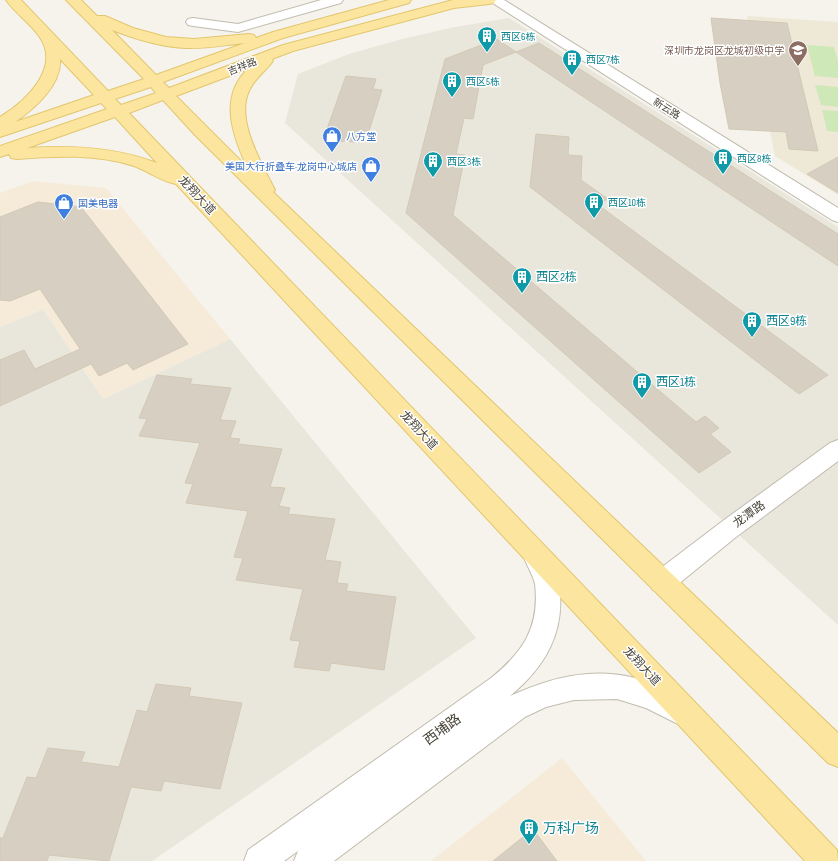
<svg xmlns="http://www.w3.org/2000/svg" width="838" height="861" viewBox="0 0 838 861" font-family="'Sofia Sans Condensed','Noto Sans SC',sans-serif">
	<rect width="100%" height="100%" fill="#f6f3ec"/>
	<g fill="#e9e6db">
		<polygon points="509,18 838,227 838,625 285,123 298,74 349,54 402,39 455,27"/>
		<polygon points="43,309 103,399 230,339 476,638 152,861 0,861 0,327"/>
	</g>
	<g fill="#f6ebd9">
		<polygon points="33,181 106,188 230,339 103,399 43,309 0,327 0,193"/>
		<polygon points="562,758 646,861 431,861"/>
	</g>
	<polygon fill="#eee9d7" points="747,16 838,22 838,195 775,156"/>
	<g fill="#cfe8b7">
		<polygon points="807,45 834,47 838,61 838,78 815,76"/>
		<polygon points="815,85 838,87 838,107 821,105"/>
		<polygon points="822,110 838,111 838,132 827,131"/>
	</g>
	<g fill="#d7d0c2" stroke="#d2c8b5">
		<polygon points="711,18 787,23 818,151 789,149 786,132 729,129 720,83"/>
		<polygon points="497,39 516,52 483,65 473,119 464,118 456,154 465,155 453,215 696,422 705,416 719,428 710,434 731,452 699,473 406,213 445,59"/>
		<polygon points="539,43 838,234 838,266 516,52"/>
		<polygon points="346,76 376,79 373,89 382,90 369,131 359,131 356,142 323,140"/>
		<polygon points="536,134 569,137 568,155 582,156 581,180 608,199 597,204 828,375 799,394 530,187"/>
		<polygon points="838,157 838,193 807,174"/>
		<polygon points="38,202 81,207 188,344 133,370 127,363 99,376 91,364 0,406 0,360 24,350 35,369 80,349 40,289 10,301 0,300 0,217"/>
		<polygon points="157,375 192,379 190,384 231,388 220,420 236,421 230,438 240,439 238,444 282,449 270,487 285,488 279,506 290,508 288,514 335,519 325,560 341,562 337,583 348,584 346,591 396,597 384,670 331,663 329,671 294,667 300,641 290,640 303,589 236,580 243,558 234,557 248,511 186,503 193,484 185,483 200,443 139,436 147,419 139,418"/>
		<polygon points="156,684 191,688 189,696 242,703 220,789 164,781 161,791 131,787 109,861 49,855 47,861 0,861 0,838 3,838 27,777 36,778 48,748 85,752 81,762 119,767 137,710 147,712"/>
		<polygon points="533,829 557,861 493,861"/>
	</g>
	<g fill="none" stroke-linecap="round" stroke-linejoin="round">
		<defs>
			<g id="minor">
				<polygon points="321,0 343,0 341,3 238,32 193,26 188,25 186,22 188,19 193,18 238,24"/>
				<polygon points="488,0 504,0 838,208 838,222 832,220"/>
				<polygon points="838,440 838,461 736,537 671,590 662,593 653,590 650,582 653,574 720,523 830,443"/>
				<path d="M535,544L544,548C549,558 558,572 559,584C566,632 545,667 510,696C562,672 614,663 666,690C679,697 688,699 694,712L690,721L680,725L646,708L617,699L574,700L546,707L525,717L334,861H294L298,851L284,861H244L248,850L491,678C523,652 540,627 535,584C533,575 526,564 523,555L526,548Z"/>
			</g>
			<path id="major" d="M6,0H21L108,91L144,79L66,0H81L97,16H105L133,28L166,37L194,39L249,34L254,35L256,38L273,32L389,0H411L409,3L283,38L163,82L169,88L283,45L453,0H496L494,3L489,4L454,8L293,51L272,59L273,61C266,71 256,77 250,89C234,118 262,164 275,190L273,192L838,733V767L828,763L195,135L163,100L129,113L837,850L838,861H805L176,184C162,182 148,171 134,166C97,154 55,156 17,159L11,158L9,154L0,157V146L107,109L101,103L0,137V117C25,102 62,68 39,36C30,23 15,13 6,0ZM112,30C135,39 161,47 186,48C206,49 225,45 245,43L156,75ZM60,59L94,95L15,122C34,109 62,85 60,59ZM248,69C218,97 233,136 247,167L176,96ZM151,87L156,93L121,105L115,99ZM115,117L157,163C115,147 71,145 27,148Z"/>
		</defs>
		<use href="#minor" stroke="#c1bcaf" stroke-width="2"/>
		<use href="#major" stroke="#e2c66e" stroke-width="2"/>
		<use href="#minor" fill="#fff" fill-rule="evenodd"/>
		<use href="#major" fill="#fce69f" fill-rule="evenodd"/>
	</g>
	<defs>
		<symbol id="building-pin" viewBox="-11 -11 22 30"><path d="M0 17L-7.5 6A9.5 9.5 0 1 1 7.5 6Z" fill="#0f9aa8" stroke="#fff"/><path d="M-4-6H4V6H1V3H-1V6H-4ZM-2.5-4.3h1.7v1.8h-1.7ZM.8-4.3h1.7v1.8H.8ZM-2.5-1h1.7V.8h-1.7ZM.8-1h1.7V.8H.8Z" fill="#fff"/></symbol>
		<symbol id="school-pin" viewBox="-11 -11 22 30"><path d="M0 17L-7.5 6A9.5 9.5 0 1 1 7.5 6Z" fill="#8d6e63" stroke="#fff"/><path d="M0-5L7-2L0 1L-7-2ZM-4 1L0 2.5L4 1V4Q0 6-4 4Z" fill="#fff"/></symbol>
		<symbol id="shop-pin" viewBox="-11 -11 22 30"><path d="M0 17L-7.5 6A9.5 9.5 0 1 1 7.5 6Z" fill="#3f7fe0" stroke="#fff"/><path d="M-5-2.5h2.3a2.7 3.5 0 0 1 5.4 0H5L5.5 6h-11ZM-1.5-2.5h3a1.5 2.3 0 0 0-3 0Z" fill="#fff"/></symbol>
	</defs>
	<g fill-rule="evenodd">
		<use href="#building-pin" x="476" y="25" width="22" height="30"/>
		<use href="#school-pin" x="787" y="39" width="22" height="30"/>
		<use href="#building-pin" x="561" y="48" width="22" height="30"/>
		<use href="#building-pin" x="441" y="70" width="22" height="30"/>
		<use href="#shop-pin" x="321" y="125" width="22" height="30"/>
		<use href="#building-pin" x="712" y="147" width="22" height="30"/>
		<use href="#building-pin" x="422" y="150" width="22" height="30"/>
		<use href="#shop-pin" x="360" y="155" width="22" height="30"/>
		<use href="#building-pin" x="583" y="191" width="22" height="30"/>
		<use href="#shop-pin" x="53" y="192" width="22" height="30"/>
		<use href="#building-pin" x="511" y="266" width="22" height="30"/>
		<use href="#building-pin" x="741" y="310" width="22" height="30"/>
		<use href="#building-pin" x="631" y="371" width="22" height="30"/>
		<use href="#building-pin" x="518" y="817" width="22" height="30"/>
	</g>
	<g text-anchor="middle" stroke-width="3" stroke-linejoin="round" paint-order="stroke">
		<g font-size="10" fill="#0d838f" stroke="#fff" text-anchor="start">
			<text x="501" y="40">西区6栋</text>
			<text x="586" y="63">西区7栋</text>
			<text x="466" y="85">西区5栋</text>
			<text x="737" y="162">西区8栋</text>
			<text x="447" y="165">西区3栋</text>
			<text x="608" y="206">西区10栋</text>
		</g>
		<g font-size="10" fill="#785e54" stroke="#fff" text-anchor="end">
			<text x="784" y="54">深圳市龙岗区龙城初级中学</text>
		</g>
		<g font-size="10" fill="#4a453a" stroke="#fff">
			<text transform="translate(242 66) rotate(-22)" y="4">吉祥路</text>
			<text transform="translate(667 108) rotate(32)" y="4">新云路</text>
		</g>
		<g font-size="10" fill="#366cbe" stroke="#fff" text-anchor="start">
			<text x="346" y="140">八方堂</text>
			<text x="357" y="170" text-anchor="end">美国大行折叠车·龙岗中心城店</text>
			<text x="78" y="207">国美电器</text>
		</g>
		<g font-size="12" fill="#4a453a" stroke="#fff">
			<text transform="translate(197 195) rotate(47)" y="4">龙翔大道</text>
			<text transform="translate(419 430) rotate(47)" y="4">龙翔大道</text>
			<text transform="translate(749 514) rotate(-36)" y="4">龙潭路</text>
			<text transform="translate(642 666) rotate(47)" y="4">龙翔大道</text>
		</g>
		<g font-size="12" fill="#0d838f" stroke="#fff" text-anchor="start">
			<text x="536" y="281">西区2栋</text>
			<text x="766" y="325">西区9栋</text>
			<text x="656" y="386">西区1栋</text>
		</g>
		<g font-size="14" fill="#4a453a" stroke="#fff">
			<text transform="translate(442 729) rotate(-36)" y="5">西埔路</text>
		</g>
		<g font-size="14" fill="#0d838f" stroke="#fff" text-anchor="start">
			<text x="543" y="833">万科广场</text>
		</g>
	</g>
</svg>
